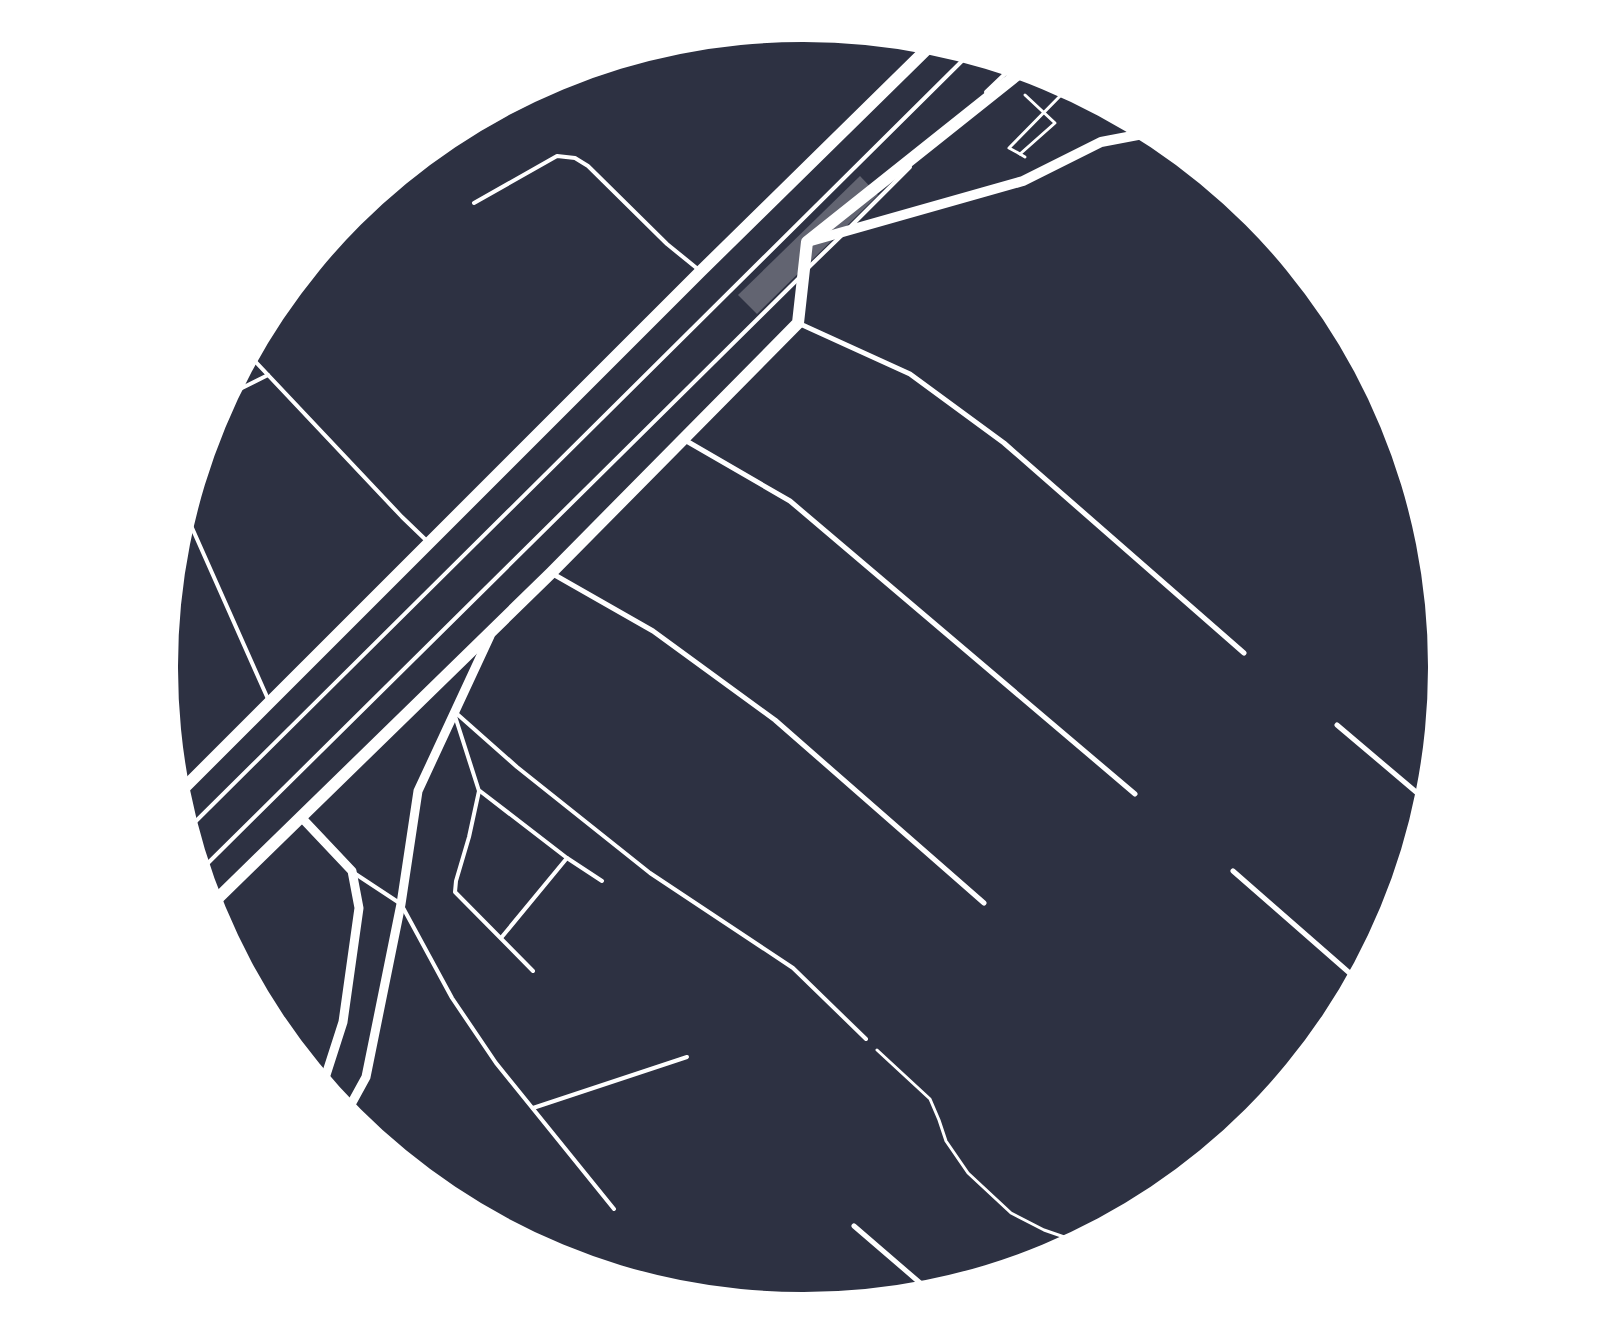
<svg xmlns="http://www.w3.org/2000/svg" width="1606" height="1334" viewBox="0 0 1606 1334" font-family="'Noto Sans',sans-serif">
	<rect width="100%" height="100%" fill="#2d3142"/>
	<polygon fill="#626471" points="860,176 878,195 757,314 738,295"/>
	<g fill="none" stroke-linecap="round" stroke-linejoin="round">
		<g stroke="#fff" stroke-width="3">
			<polyline points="1025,95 1055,123 1020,154 1025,157"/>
			<polyline points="1020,154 1009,148 1064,92"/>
			<polyline points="877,1050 930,1099 939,1120 946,1141 968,1173 1011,1213 1044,1230 1070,1239"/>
		</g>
		<g stroke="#fff" stroke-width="4">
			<polyline points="986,92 1008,71"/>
			<polyline points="474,203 557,156 575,158 588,166 667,244 699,270"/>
			<polyline points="851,226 910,167"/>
			<polyline points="808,268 841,236"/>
			<polyline points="253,359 402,517 428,542"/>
			<polyline points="236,391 268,375"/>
			<polyline points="189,521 268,699"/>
			<polyline points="456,713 517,767 650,873 793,968 866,1039"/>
			<polyline points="455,716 479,791 469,837 456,881 455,892 533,971"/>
			<polyline points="480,791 567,858"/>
			<polyline points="192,825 965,58"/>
			<polyline points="205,866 800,277"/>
			<polyline points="354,873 401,904 452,998 496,1063 614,1209"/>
			<polyline points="501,938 567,858 602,881"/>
			<polyline points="533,1108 687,1057"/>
		</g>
		<g stroke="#fff" stroke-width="5">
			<polyline points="798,323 910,374 1004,443 1244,653"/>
			<polyline points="683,439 790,501 1135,794"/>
			<polyline points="553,574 653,631 775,720 984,903"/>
			<polyline points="1337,725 1422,797"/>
			<polyline points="1233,871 1353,976"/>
			<polyline points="854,1226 926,1288"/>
		</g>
		<g stroke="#fff" stroke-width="9">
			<polyline points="301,817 352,871 359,908 343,1022 325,1078"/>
			<polyline points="349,1108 366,1077 401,904 418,791 490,636"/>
		</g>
		<polyline stroke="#fff" stroke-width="10" points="811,241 1023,181 1101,142 1143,134"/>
		<g stroke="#fff" stroke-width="12">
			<polyline points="182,790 701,271 929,47"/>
			<polyline points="215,901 551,573 798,323 807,242 1018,74"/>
		</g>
	</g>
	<path d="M0 0H1606V1334H0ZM802 42H804A624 624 0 0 1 1428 666V668A624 624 0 0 1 804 1292H802A624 624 0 0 1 178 668V666A624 624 0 0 1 802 42Z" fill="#fff" fill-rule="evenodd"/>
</svg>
